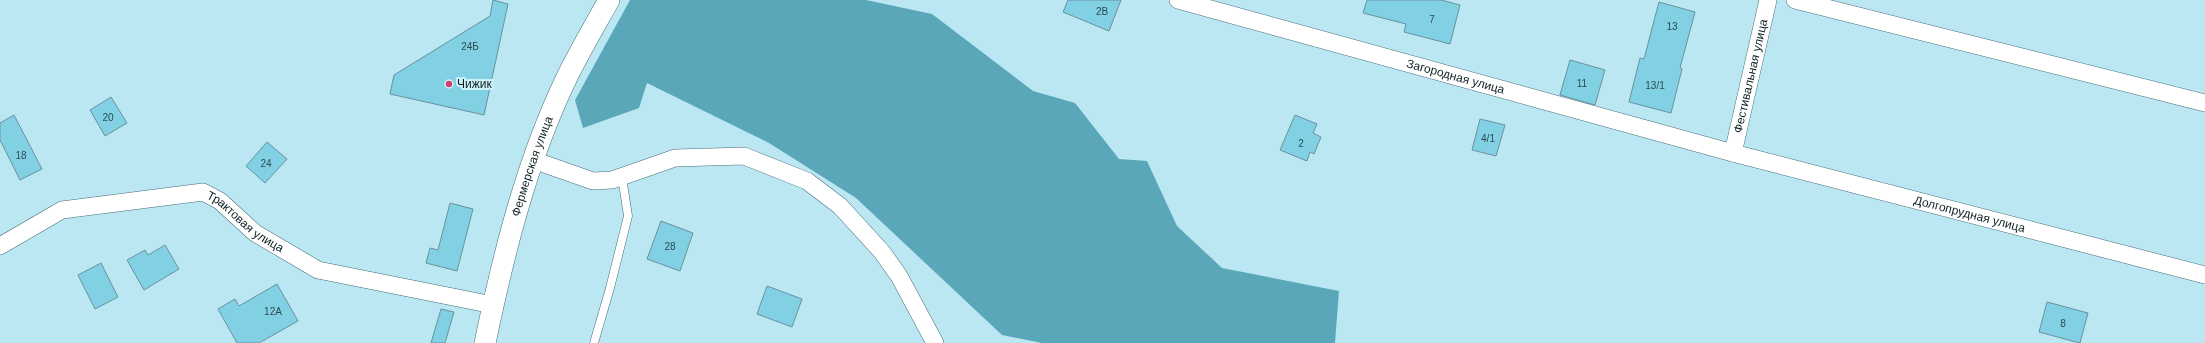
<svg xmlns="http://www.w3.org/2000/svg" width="2205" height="343" viewBox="0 0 2205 343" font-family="Helvetica,sans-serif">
	<rect width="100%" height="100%" fill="#bbe7f3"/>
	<polygon fill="#5aa7ba" points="630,0 866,0 932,14 1033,91 1075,103 1119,159 1147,161 1177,226 1222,268 1339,291 1335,343 1042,343 1002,335 856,198 769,143 647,83 639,108 583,128 575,100"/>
	<g fill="#82d0e3" stroke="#68929d">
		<polygon points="493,0 508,4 484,115 390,94 394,75 490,16"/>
		<polygon points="1068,0 1121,0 1109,31 1063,12"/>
		<polygon points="1367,0 1441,0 1460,5 1450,44 1404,32 1406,24 1363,13"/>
		<polygon points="1659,2 1695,12 1680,68 1682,69 1671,113 1629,102 1640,58 1644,59"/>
		<polygon points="1570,60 1605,70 1595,105 1560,95"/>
		<polygon points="111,97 127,123 105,136 90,110"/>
		<polygon points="14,115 42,169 20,180 0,140 0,123"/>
		<polygon points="1295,115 1317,124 1313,133 1321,137 1314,154 1310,152 1307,161 1280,150"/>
		<polygon points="1480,119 1505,125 1496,156 1472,150"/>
		<polygon points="267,142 287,159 265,183 246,166"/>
		<polygon points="450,203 473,209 457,271 426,263 430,248 438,250"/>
		<polygon points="661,221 693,233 680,271 647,259"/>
		<polygon points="165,245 179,269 144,290 127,260 145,250 148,255"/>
		<polygon points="101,263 118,297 95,309 78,275"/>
		<polygon points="277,284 298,321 259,343 237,343 218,309 235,299 239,306"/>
		<polygon points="767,286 802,299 792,327 757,314"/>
		<polygon points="2047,302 2088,313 2080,343 2039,332"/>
		<polygon points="441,309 454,312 445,343 431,343"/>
	</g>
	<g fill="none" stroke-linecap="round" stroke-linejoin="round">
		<defs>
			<polyline id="service" points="594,343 610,288 628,216 622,177"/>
			<g id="minor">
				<path id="s1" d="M1178,0L1733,153L2205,275"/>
				<polyline points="1795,0 2205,103"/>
				<path id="s2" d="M1733,153L1768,0"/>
				<polyline points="533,160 593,181 612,180 675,158 744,156 807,181 840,206 882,252 899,276 935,343"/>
				<path id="s3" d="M0,246L62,210L203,192L220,201L255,233L318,270L493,305"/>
			</g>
			<g id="tertiary">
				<path id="s4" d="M485,343C504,252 527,159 568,75C581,49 595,25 609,0"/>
			</g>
		</defs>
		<use href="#service" stroke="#476f7a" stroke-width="9"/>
		<use href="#minor" stroke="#476f7a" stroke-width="18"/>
		<use href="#tertiary" stroke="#476f7a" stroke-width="22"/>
		<use href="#service" stroke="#fff" stroke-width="8"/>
		<use href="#minor" stroke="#fff" stroke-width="17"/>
		<use href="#tertiary" stroke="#fff" stroke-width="21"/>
	</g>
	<circle fill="#cf416a" stroke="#d0f3fc" stroke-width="1.5" cx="449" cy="84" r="4"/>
	<g text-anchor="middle" stroke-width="4" stroke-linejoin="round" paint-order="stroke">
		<g font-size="10" fill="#2c4c54">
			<text x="1102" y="15">2В</text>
			<text x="1432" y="23">7</text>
			<text x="1672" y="30">13</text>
			<text x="470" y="50">24Б</text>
			<text x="1582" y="87">11</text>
			<text x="1655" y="89">13/1</text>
			<text x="108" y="121">20</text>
			<text x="1488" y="142">4/1</text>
			<text x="1301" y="147">2</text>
			<text x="21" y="159">18</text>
			<text x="266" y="167">24</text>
			<text x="670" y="250">28</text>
			<text x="273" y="315">12А</text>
			<text x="2063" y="327">8</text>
		</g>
		<g font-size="12" fill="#0f2024" stroke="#d0f3fc">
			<text dy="4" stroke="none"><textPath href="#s1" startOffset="288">Загородная улица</textPath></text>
			<text dy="4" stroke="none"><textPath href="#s2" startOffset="79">Фестивальная улица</textPath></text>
			<text dy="4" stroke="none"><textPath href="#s4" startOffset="183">Фермерская улица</textPath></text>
			<text dy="4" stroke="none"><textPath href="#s1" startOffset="820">Долгопрудная улица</textPath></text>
			<text dy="4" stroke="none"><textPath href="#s3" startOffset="266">Трактовая улица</textPath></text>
		</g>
		<g font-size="12" fill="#0f2024" stroke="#d0f3fc" text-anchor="start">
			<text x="457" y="88">Чижик</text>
		</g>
	</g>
</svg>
